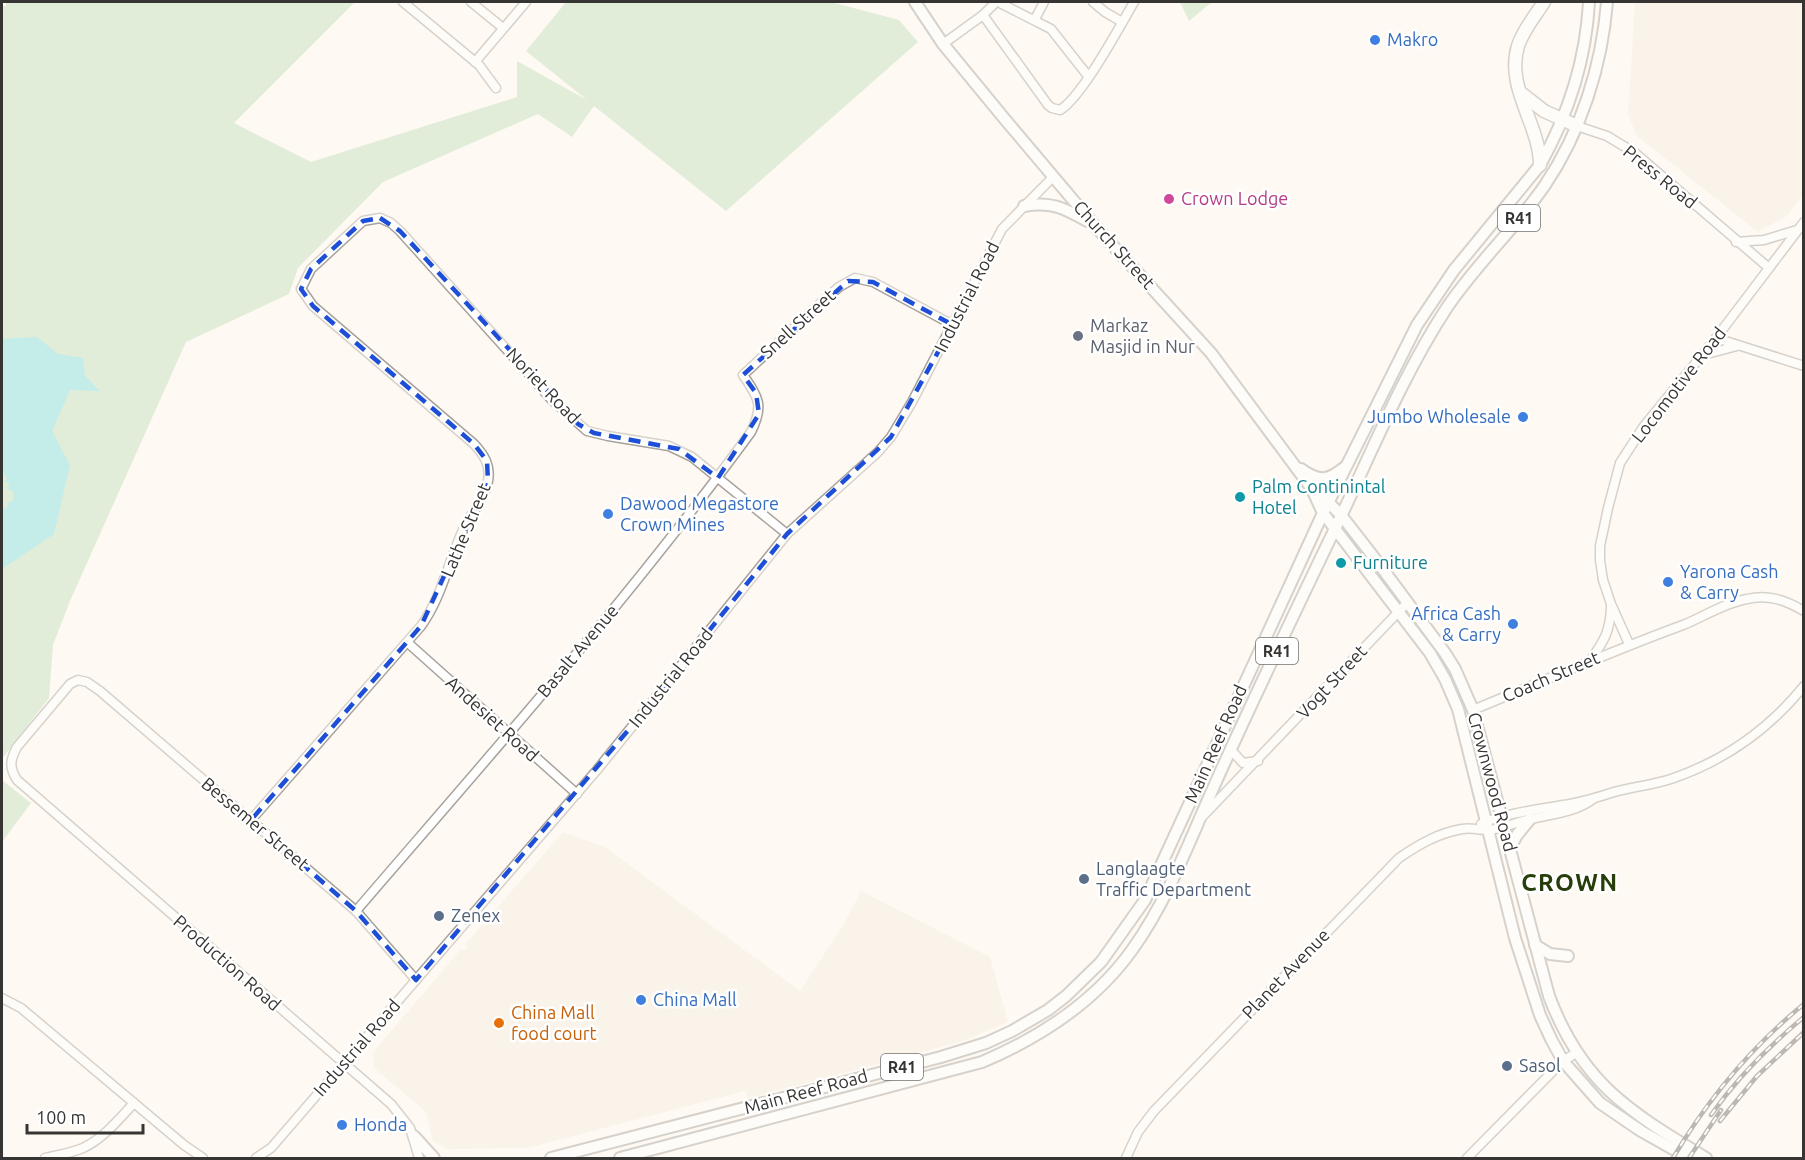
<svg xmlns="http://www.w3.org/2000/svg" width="1805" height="1160" viewBox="0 0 1805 1160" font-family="Ubuntu,sans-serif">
	<rect width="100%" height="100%" fill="#fef9f3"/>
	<g fill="#f6ebdf">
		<polygon points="1635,2 1803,2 1803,196 1787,216 1758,232 1637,136 1628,115"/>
		<polygon points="563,832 605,847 800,991 844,924 861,891 990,957 1008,1022 963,1041 826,1078 748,1098 745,1091 528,1148 447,1149 433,1141 426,1112 374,1068 373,1052 461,949 464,951 468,947 465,944 467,942"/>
	</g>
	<g fill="#c1debb">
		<polygon points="6,2 355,2 234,123 311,162 517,97 517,61 587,100 526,51 566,2 831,2 899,20 918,42 726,211 594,106 572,137 538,114 383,182 298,268 289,294 186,342 70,601 53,645 49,698 2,759 2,5 6,7"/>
		<polygon points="1180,2 1212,2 1189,21"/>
		<polygon points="2,780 31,803 2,842"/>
	</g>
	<polygon fill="#7edbdd" points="37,337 58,354 83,358 85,376 100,391 70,390 52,431 70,465 54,534 2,569 2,509 7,508 9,501 13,501 13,491 8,490 9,483 4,482 7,478 2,471 2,339"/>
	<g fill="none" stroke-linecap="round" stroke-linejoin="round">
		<defs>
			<g id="minor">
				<polyline points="403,2 479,65 496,88"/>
				<polyline points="471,2 503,28"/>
				<polyline points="998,2 1051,29 1088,76"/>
				<polyline points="1093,2 1105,12 1122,22"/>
				<path d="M983,15L1048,105L1052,108L1060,110C1082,97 1120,26 1134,2"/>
				<polyline points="1035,19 1044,2"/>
				<polyline points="943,44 983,15 996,2"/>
				<polyline points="475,62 526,2"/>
				<polyline points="1577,126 1607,136 1635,153 1769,268"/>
				<polyline points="1736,242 1764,240 1797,230"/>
				<polyline points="1716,338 1804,366"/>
				<polyline points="1703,355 1737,346"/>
				<polyline points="408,643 577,794"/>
				<polyline points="1629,644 1611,604 1603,580 1600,560 1600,546 1608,508 1620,463 1644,426 1716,338 1804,222"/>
				<path d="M1590,661C1604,641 1610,632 1611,607"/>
				<path d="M1473,710C1543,681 1612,651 1683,625C1703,617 1724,603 1747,599C1768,594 1785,600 1804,611"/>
				<polyline points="1231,750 1243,763 1258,761"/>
				<polyline points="1202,817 1407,603"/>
				<path d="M251,820L421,626C442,597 448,562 463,530C471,513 485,499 488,481C491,465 484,455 474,444L313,306L301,289L311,269L363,221L380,218L391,223L400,231L552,400L587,431L608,436L669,446L692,457L787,534"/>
				<path d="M1481,824C1499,814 1548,808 1570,804C1585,801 1599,797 1614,792C1633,787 1652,785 1671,779C1724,761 1769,729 1804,686"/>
				<path d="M356,911C491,754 629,599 751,432C764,406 759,398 743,375L824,300L839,287L855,278L873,282L953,325"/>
				<path d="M416,980L356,911L100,691L87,682L78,680L70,684L17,747C10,760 9,767 17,780L391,1104L410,1128L419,1158"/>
				<polyline points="2,998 21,1008 184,1145 203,1158"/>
				<path d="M45,1158C58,1155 71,1153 83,1148C104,1138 119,1119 134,1103"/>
				<polyline points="256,1158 271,1148 284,1133 597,770 787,534 878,452 891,437 912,402 1002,229 1053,177"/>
				<path d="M1126,1158L1138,1132L1154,1111L1399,858C1418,845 1438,833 1462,829C1473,827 1481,831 1490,830C1504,828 1517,822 1531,819C1552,814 1574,813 1593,799"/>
				<polyline points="1467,1158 1563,1061 1576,1053"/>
			</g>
			<g id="major">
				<polyline points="915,2 943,44 1003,117 1095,226 1211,353 1312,489 1323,513 1430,653 1445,679 1458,709 1515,938 1540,1015 1551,1039 1563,1061 1600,1103 1641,1131 1689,1158"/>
				<path d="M1024,206C1051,201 1064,208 1087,221"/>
				<path d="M1301,469C1319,482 1328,481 1345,467"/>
				<path d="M1324,498L1341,515L1376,560L1445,653L1455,669L1473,710L1549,996C1582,1084 1630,1112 1706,1158"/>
				<polyline points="1510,848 1517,835 1530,819"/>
				<polyline points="1535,945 1550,954 1568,956"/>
				<polyline points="414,1136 434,1158"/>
				<path d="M551,1158L941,1057L986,1043L1012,1031L1048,1010L1066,996L1101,962L1145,900L1323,513L1417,325L1454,270L1540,165C1568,115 1586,59 1589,2"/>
				<path d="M620,1158L982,1062C1041,1037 1094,1003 1132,950C1170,897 1192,834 1219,775C1259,687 1301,599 1343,512C1375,444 1405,372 1446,309C1475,265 1515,229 1545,185C1581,132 1602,65 1607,2"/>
			</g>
			<g id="highway">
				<polyline points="1521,93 1544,111 1577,126"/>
				<path d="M1540,165C1540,125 1505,87 1518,46C1523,30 1535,16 1544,2"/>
			</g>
		</defs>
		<use href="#minor" stroke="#a7a29c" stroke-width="11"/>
		<use href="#major" stroke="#a7a29c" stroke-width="14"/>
		<use href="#highway" stroke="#a7a29c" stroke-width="15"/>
		<use href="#minor" stroke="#fff" stroke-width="8"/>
		<use href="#major" stroke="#fff" stroke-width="10"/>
		<use href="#highway" stroke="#fff" stroke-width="12"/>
		<defs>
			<g id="rail">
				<path d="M1711,1115C1737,1078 1769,1046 1804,1017"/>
				<polyline points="1720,1121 1757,1076 1804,1032"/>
				<path d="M1673,1158C1708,1099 1750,1048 1804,1004"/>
				<polyline points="1689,1158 1721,1110"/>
			</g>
		</defs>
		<use href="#rail" stroke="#6c6966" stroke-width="4.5"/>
		<use href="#rail" stroke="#fff" stroke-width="2" stroke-dasharray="7" stroke-linecap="butt"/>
	</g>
	<path d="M0 0H1805V1160H0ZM380,218L400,231L578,424L594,433L679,449L718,478L759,414L756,393L743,375L848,281L873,282L953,325L891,437L787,534L636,721L416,980L356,911L251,820L421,626L488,481L487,461L474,444L313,306L301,289L311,269L363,221Z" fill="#fef9f3" fill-opacity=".55" fill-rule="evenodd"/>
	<path fill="none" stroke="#1d4ed8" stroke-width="4.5" stroke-dasharray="12 8" stroke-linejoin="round" d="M380,218L400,231L578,424L594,433L679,449L718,478L759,414L756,393L743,375L848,281L873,282L953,325L891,437L787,534L636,721L416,980L356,911L251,820L421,626L488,481L487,461L474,444L313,306L301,289L311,269L363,221Z"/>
	<g fill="#3f7fe0" stroke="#fff" stroke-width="2">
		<circle cx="1375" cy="40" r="6"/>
		<circle cx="1523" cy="417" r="6"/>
		<circle cx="608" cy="514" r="6"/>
		<circle cx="1668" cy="582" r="6"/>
		<circle cx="1513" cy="624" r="6"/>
		<circle cx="641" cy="1000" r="6"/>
		<circle cx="342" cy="1125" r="6"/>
	</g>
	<circle fill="#d1479c" stroke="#fff" stroke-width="2" cx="1169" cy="199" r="6"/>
	<circle fill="#6b7280" stroke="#fff" stroke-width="2" cx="1078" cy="336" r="6"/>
	<g fill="#0f9aa8" stroke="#fff" stroke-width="2">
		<circle cx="1240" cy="497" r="6"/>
		<circle cx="1341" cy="563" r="6"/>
	</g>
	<g fill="#5c6f8a" stroke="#fff" stroke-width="2">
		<circle cx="1084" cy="879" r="6"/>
		<circle cx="439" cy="916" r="6"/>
		<circle cx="1507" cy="1066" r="6"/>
	</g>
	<circle fill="#e8710a" stroke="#fff" stroke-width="2" cx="499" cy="1023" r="6"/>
	<g text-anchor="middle" stroke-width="5" stroke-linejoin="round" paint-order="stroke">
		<g fill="#fff" stroke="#737270" stroke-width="1.5">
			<rect x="1498" y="205" width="42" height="26" rx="4.5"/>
			<rect x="1256" y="638" width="42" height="26" rx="4.5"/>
			<rect x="881" y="1054" width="42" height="26" rx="4.5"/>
		</g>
		<g font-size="16" font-weight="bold" fill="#373533">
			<text x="1519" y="224">R41</text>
			<text x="1277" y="657">R41</text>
			<text x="902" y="1073">R41</text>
		</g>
		<g font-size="18" fill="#366cbe" stroke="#fff" text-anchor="start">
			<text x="1387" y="46">Makro</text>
			<text x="1511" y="423" text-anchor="end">Jumbo Wholesale</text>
			<text x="620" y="510">Dawood Megastore<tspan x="620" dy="21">Crown Mines</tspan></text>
			<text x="1680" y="578">Yarona Cash<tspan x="1680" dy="21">&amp; Carry</tspan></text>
			<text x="1501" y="620" text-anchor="end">Africa Cash<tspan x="1501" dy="21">&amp; Carry</tspan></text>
			<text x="653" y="1006">China Mall</text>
			<text x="354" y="1131">Honda</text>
		</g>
		<g font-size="18" fill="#373533" stroke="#fff">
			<text transform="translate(1660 177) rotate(39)" y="6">Press Road</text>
			<text transform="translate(1114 245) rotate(48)" y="6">Church Street</text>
			<text transform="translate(967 297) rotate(-63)" y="6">Industrial Road</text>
			<text transform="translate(798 324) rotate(-42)" y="6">Snell Street</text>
			<text transform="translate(1679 385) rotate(-52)" y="6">Locomotive Road</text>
			<text transform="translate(543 386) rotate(46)" y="6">Noriet Road</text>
			<text transform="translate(466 530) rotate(-67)" y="6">Lathe Street</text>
			<text transform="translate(578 651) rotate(-50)" y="6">Basalt Avenue</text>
			<text transform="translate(1551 677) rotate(-23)" y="6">Coach Street</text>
			<text transform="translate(671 678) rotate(-51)" y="6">Industrial Road</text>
			<text transform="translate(1332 682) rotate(-47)" y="6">Vogt Street</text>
			<text transform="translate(492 719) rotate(42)" y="6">Andesiet Road</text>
			<text transform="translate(1216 744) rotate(-66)" y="6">Main Reef Road</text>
			<text transform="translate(1492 782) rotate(75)" y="6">Crownwood Road</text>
			<text transform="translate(255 824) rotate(40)" y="6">Bessemer Street</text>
			<text transform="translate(227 963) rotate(41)" y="6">Production Road</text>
			<text transform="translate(1286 974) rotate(-46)" y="6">Planet Avenue</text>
			<text transform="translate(357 1048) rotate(-49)" y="6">Industrial Road</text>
			<text transform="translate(806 1092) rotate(-15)" y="6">Main Reef Road</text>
		</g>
		<g font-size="18" fill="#b23c85" stroke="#fff" text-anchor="start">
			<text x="1181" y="205">Crown Lodge</text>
		</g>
		<g font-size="18" fill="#5b616d" stroke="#fff" text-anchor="start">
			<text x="1090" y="332">Markaz<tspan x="1090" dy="21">Masjid in Nur</tspan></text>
		</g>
		<g font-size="18" fill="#0d838f" stroke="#fff" text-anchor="start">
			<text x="1252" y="493">Palm Continintal<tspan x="1252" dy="21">Hotel</tspan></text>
			<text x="1353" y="569">Furniture</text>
		</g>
		<g font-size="18" fill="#4e5e75" stroke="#fff" text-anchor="start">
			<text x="1096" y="875">Langlaagte<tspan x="1096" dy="21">Traffic Department</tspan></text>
			<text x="451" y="922">Zenex</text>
			<text x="1519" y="1072">Sasol</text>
		</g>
		<g font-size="18" fill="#c56008" stroke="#fff" text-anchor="start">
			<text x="511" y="1019">China Mall<tspan x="511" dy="21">food court</tspan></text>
		</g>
		<g font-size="24" font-weight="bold" letter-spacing="1.5" fill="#283e0a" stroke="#fff">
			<text x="1570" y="891">CROWN</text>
		</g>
	</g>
	<rect width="1805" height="1160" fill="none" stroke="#373533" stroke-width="6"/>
	<path d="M27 1124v9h116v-9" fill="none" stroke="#373533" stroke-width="3"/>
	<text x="36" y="1124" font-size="18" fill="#373533" stroke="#ffffff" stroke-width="4.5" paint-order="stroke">100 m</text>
</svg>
